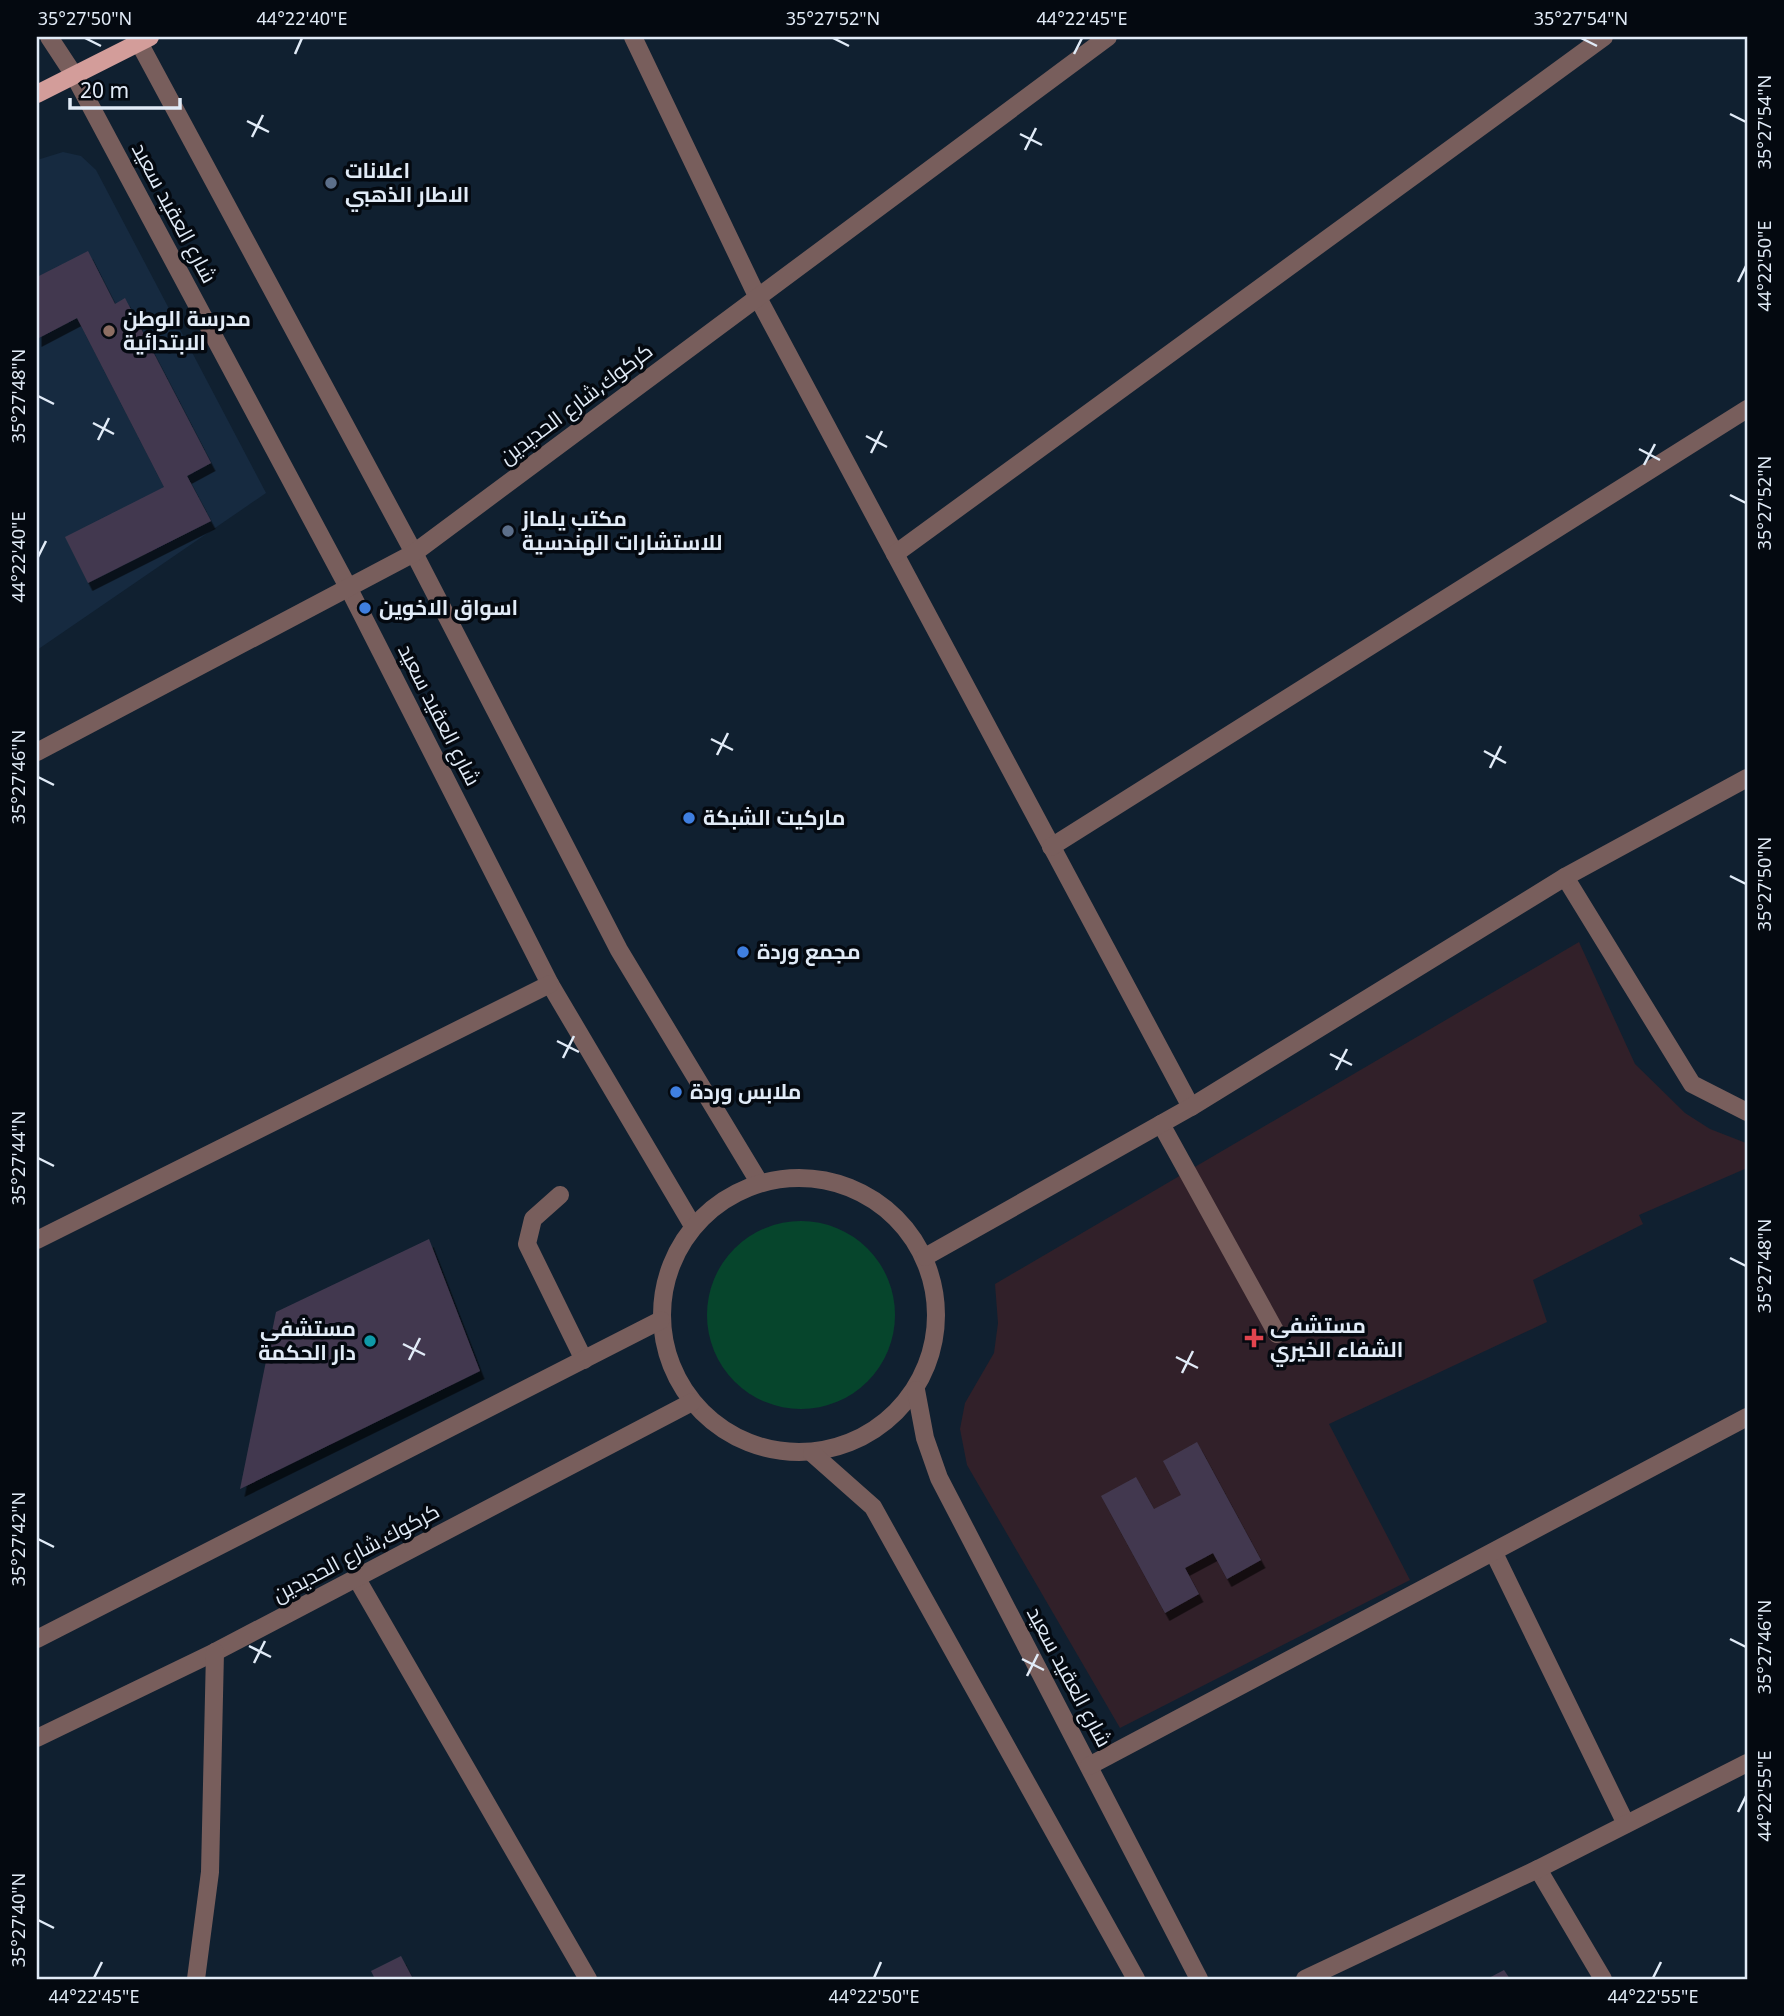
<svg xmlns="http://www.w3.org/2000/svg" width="1784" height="2016" viewBox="0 0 1784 2016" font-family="'Noto Sans',Cairo,sans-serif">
	<defs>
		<filter id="shadow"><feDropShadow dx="4.5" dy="8" stdDeviation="0" flood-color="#0009"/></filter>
	</defs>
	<rect width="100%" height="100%" fill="#102030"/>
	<polygon fill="#162a40" points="63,152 81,156 96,170 266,493 37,650 37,160"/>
	<polygon fill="#312029" points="1579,942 1635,1064 1685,1113 1710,1129 1746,1143 1747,1168 1639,1215 1643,1224 1533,1280 1547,1322 1329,1424 1410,1580 1120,1728 967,1465 960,1429 965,1403 994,1353 998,1323 995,1284"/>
	<circle fill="#06452c" cx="801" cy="1315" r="94"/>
	<g fill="#42394f" filter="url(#shadow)">
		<polygon points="88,251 115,304 125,298 211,463 187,476 211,521 88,583 65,537 164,487 77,318 37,339 37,277"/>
		<polygon points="429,1239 480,1371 240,1489 276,1312"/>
		<polygon points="1197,1442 1261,1560 1227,1579 1213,1553 1185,1568 1199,1594 1165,1613 1101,1496 1136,1477 1154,1509 1181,1495 1163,1461"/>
		<polygon points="401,1956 413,1979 375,1979 371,1971"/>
		<polygon points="1504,1970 1510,1979 1487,1979"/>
	</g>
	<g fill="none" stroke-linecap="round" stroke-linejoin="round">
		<g stroke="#785e5c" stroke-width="18">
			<polyline points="49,37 74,75 349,589 550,984 693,1226"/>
			<polyline points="136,37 414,553 619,950 759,1182"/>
			<polyline points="633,37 757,296 1191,1107"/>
			<polyline points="895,554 1604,37"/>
			<polyline points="37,752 414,553 1108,37"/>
			<polyline points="1051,847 1747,409"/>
			<polyline points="1565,877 1692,1084 1747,1112"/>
			<polyline points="1161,1124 1277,1334"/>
			<circle cx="799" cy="1315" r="137"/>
			<polyline points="560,1195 533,1219 527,1244 584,1360"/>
			<polyline points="37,1240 550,984"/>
			<polyline points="925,1257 1191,1107 1565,877 1747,778"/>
			<polyline points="916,1390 925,1438 939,1478 1199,1979"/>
			<polyline points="812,1453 873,1507 1136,1979"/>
			<polyline points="1494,1553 1626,1824"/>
			<polyline points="357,1579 588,1979"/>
			<polyline points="37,1639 661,1320"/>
			<polyline points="37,1738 215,1652 692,1402"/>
			<polyline points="1089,1766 1747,1417"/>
			<polyline points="1538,1869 1603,1979"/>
			<polyline points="196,1979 210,1872 215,1652"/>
			<polyline points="1305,1979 1538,1869 1747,1763"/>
		</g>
		<polyline stroke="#d39d9a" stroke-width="18" points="37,94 150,37"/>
	</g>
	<path fill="none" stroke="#e1ebf7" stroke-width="2.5" d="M85,38L101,46M833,38L849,46M1581,38L1597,46M295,54L302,38M1074,54L1082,38M1730,114L1746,122M247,121L269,132M1020,134L1042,145M252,137L263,115M1025,150L1036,128M1738,282L1746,266M38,396L54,404M93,423L114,434M866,436L887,447M98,440L109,418M1639,449L1660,460M871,453L882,431M1644,465L1655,444M1730,495L1746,503M38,557L46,541M711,739L733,750M1484,751L1506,763M717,755L728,733M1490,768L1501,746M38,777L54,785M1730,876L1746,884M557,1041L579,1052M1330,1054L1352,1065M563,1058L574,1036M1336,1070L1347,1049M38,1158L54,1166M1730,1258L1746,1266M403,1344L425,1355M1176,1357L1198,1368M409,1360L420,1338M1182,1373L1193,1351M38,1539L54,1547M1730,1639L1746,1647M249,1646L271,1657M1022,1659L1044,1670M254,1663L265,1641M1027,1676L1038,1654M1738,1812L1746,1796M38,1920L54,1928M94,1978L102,1962M874,1978L881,1962M1653,1978L1661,1962"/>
	<g fill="#5c6f8a" stroke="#040910" stroke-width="2.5">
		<circle cx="331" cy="183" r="7"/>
		<circle cx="508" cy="531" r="7"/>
	</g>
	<circle fill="#8d6e63" stroke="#040910" stroke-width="2.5" cx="109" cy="331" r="7"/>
	<g fill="#3f7fe0" stroke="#040910" stroke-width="2.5">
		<circle cx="365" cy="608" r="7"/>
		<circle cx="689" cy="818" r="7"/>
		<circle cx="743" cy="952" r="7"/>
		<circle cx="676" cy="1092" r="7"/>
	</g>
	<path fill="#e0444e" stroke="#040910" stroke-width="2.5" d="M1250.5 1327.5h7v7h7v7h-7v7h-7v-7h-7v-7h7z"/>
	<circle fill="#0f9aa8" stroke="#040910" stroke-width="2.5" cx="370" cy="1341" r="7"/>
	<g text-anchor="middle" stroke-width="7" stroke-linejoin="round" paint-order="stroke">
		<g font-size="21" font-weight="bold" fill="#e1ebf7" stroke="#040910" text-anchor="start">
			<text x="345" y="178">اعلانات<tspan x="345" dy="24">الاطار الذهبي</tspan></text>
			<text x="123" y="326">مدرسة الوطن<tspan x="123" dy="24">الابتدائية</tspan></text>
			<text x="522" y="526">مكتب يلماز<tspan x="522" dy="24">للاستشارات الهندسية</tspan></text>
			<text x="379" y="615">اسواق الاخوين</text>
			<text x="703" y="825">ماركيت الشبكة</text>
			<text x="757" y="959">مجمع وردة</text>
			<text x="690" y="1099">ملابس وردة</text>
			<text x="1270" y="1333">مستشفى<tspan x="1270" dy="24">الشفاء الخيري</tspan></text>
			<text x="356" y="1336" text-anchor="end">مستشفى<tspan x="356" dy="24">دار الحكمة</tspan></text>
		</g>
		<g font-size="21" fill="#e1ebf7" stroke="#040910">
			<text transform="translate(174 213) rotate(62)" y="7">شارع العقيد سعيد</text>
			<text transform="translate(576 404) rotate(-37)" y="7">كركوك,شارع الحديدين</text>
			<text transform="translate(439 715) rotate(63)" y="7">شارع العقيد سعيد</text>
			<text transform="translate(356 1553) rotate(-28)" y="7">كركوك,شارع الحديدين</text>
			<text transform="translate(1069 1677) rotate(62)" y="7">شارع العقيد سعيد</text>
		</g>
	</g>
	<rect width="1784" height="2016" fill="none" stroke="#040910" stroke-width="77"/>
	<path d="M70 98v10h110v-10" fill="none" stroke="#e1ebf7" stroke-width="3.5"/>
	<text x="80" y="98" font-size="21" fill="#e1ebf7" stroke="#040910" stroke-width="5" paint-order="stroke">20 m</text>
	<rect x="38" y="38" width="1708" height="1940" fill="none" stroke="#e1ebf7" stroke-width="2.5"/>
	<g font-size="18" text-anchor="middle" fill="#e1ebf7">
		<text x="85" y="25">35°27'50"N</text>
		<text x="302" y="25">44°22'40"E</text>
		<text x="833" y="25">35°27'52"N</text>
		<text x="1082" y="25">44°22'45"E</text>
		<text x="1581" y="25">35°27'54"N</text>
		<text transform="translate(1765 122) rotate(-90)" y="6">35°27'54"N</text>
		<text transform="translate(1765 266) rotate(-90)" y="6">44°22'50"E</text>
		<text transform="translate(19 396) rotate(-90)" y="6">35°27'48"N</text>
		<text transform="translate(1765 503) rotate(-90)" y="6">35°27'52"N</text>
		<text transform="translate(19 557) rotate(-90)" y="6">44°22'40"E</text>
		<text transform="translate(19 777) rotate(-90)" y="6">35°27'46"N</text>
		<text transform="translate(1765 884) rotate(-90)" y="6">35°27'50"N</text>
		<text transform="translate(19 1158) rotate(-90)" y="6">35°27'44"N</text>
		<text transform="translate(1765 1266) rotate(-90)" y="6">35°27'48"N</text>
		<text transform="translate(19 1539) rotate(-90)" y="6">35°27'42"N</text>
		<text transform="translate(1765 1647) rotate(-90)" y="6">35°27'46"N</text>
		<text transform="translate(1765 1796) rotate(-90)" y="6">44°22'55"E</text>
		<text transform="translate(19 1920) rotate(-90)" y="6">35°27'40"N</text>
		<text x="94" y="2003">44°22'45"E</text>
		<text x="874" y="2003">44°22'50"E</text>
		<text x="1653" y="2003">44°22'55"E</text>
	</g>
</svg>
